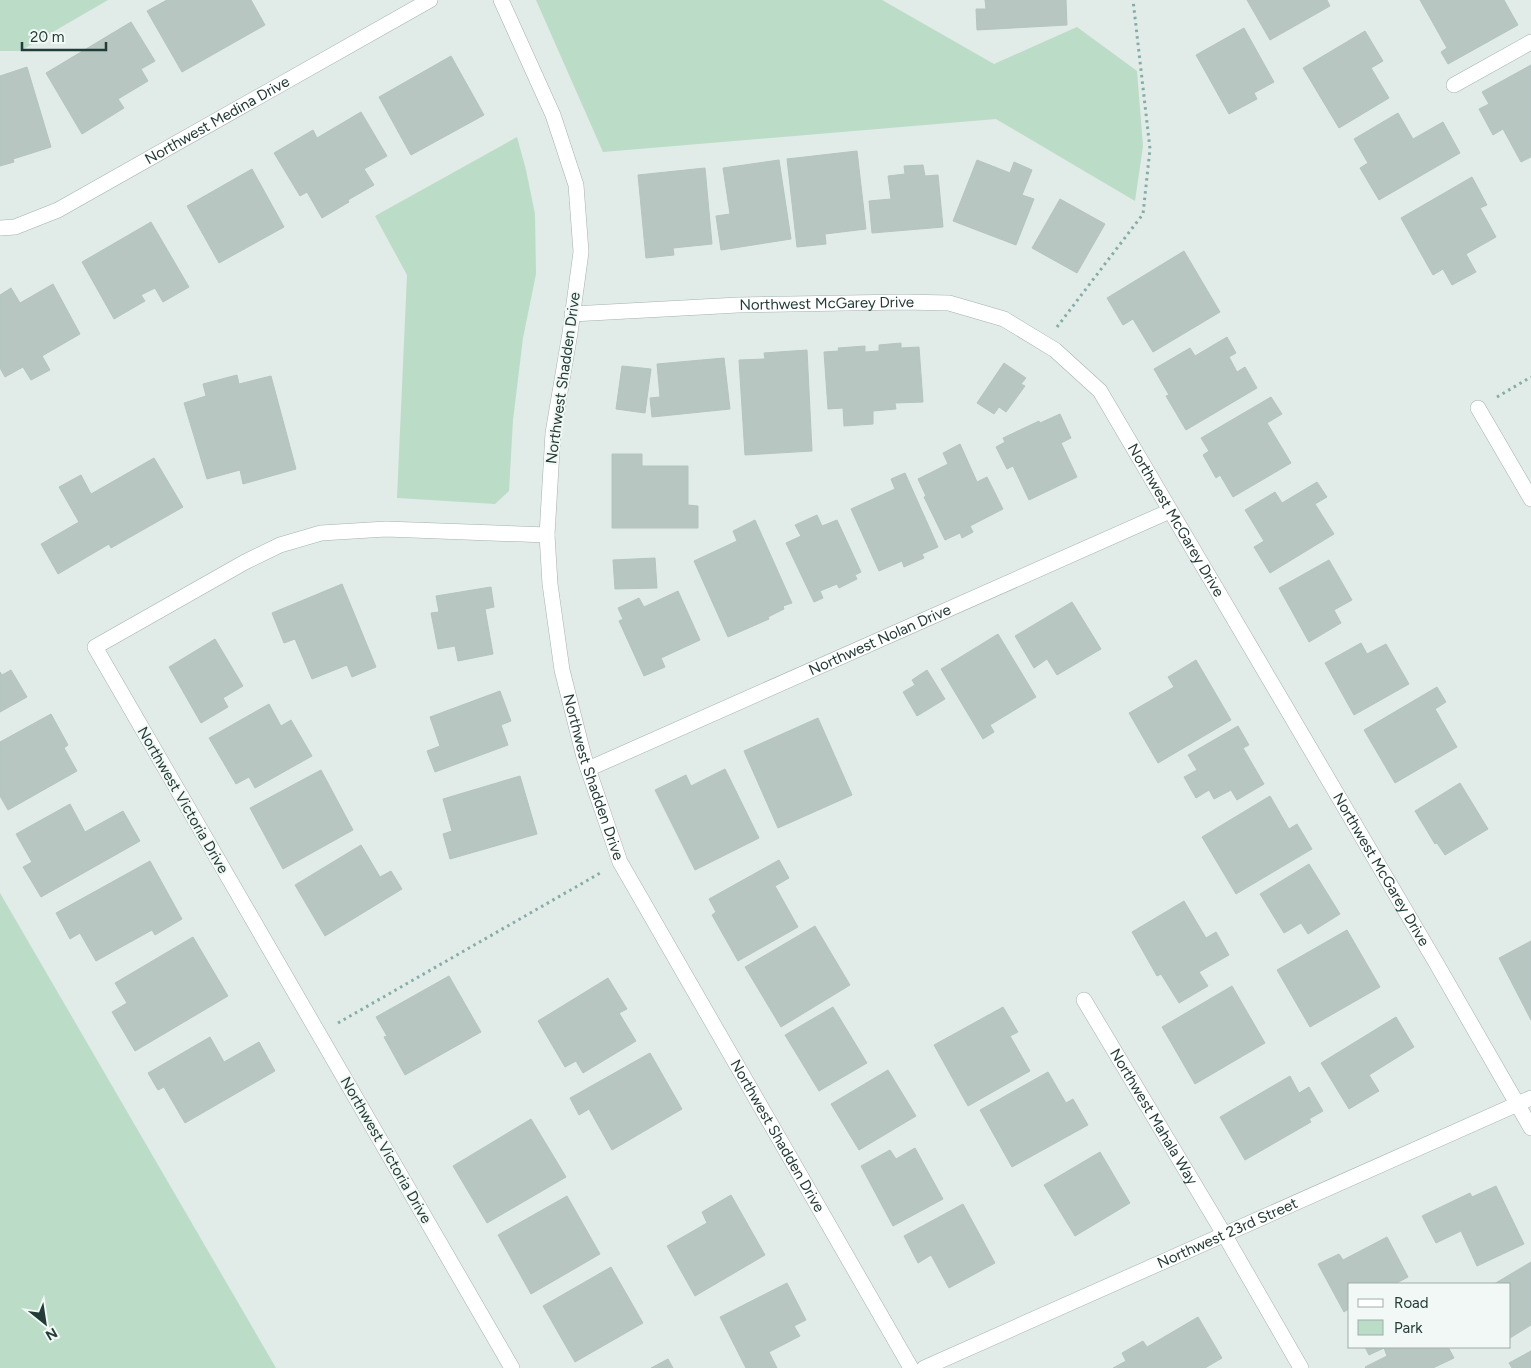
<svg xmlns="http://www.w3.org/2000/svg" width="1531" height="1368" viewBox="0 0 1531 1368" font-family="Figtree,sans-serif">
	<rect width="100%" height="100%" fill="#e1ebe8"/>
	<g fill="#bbdcc7">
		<polygon points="0,0 108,0 20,51 0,51"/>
		<polygon points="536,0 882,0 994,64 1077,27 1137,71 1143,146 1135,201 996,119 603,152"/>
		<polygon points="517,137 526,170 535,214 536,274 523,338 513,420 509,491 495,504 397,498 407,275 375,216"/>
		<polygon points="0,893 276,1368 0,1368"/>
	</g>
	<g fill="#b7c6c1" stroke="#b4c5c0">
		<polygon points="167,0 251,0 265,25 182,72 147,11"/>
		<polygon points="985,0 1066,0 1067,25 977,30 976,9 986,9"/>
		<polygon points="1247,0 1327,0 1330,6 1270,40"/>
		<polygon points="1420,0 1504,0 1518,25 1448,64 1441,52 1447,48"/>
		<polygon points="131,22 155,61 141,69 148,81 118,99 124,108 82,134 46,73"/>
		<polygon points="1244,28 1274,82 1254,93 1257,99 1229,114 1196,55"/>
		<polygon points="1365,31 1383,61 1371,68 1389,98 1339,128 1303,68"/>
		<polygon points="451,56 484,115 411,155 379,97"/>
		<polygon points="1531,65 1531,157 1521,162 1503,129 1493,135 1479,109 1489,104 1482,92"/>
		<polygon points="27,67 51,147 13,159 14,162 0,166 0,76"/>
		<polygon points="361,112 387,156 364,169 374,185 348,200 349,202 322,218 307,192 300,196 274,153 313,130 317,138"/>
		<polygon points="1398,113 1413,139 1443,122 1460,153 1379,200 1360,168 1368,163 1354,139"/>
		<polygon points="857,151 866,229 825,234 826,244 797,247 787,159"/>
		<polygon points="779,160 791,239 721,250 716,216 730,214 723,168"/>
		<polygon points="977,160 1010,173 1014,162 1032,170 1022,195 1034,199 1016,245 953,221"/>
		<polygon points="923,165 925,176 938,175 943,227 872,233 869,201 891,199 888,176 905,174 904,166"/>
		<polygon points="705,168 712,244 673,248 674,255 646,258 638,175"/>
		<polygon points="252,169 284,227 219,263 187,206"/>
		<polygon points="1472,177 1487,205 1480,208 1496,237 1466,254 1476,272 1452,285 1443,269 1433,275 1401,218"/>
		<polygon points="1060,199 1105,224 1077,273 1032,248"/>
		<polygon points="151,222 189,287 163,302 155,288 141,295 145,301 114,319 82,262"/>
		<polygon points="1184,251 1220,312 1153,352 1133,319 1123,325 1107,298"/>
		<polygon points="53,284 80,334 42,356 50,370 31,380 23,367 5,377 0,368 0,295 11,288 20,303"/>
		<polygon points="1227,337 1236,353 1229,357 1237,372 1245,367 1257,388 1186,430 1166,396 1169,395 1154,369 1190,348 1195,356"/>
		<polygon points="901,343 901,348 919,347 923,402 895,403 896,409 873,411 873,424 844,426 843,408 828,409 824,352 839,351 838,348 865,346 865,352 879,351 879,345"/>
		<polygon points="807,350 812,451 745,455 739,360 765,359 764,353"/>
		<polygon points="724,358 730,409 652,417 650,398 660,397 657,364"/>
		<polygon points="1004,363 1026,378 1021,384 1025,386 1006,412 999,407 994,414 977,403"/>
		<polygon points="622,366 651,369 645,413 616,409"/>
		<polygon points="237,375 239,384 271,376 296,469 243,484 240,470 207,479 184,403 206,396 203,384"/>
		<polygon points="1271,397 1282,414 1267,423 1291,463 1233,497 1220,475 1216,478 1203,455 1209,451 1201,438"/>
		<polygon points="1060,414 1071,438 1061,443 1077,477 1029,500 1013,466 1007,469 996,447 1005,442 1003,438 1039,421 1040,423"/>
		<polygon points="960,444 977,482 987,477 1003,509 970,526 973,532 962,538 960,533 945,540 924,497 926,496 918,479 948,464 943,453"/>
		<polygon points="612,454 642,454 642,466 688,466 688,505 698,506 698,528 612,528"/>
		<polygon points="154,458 183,507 111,548 109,544 58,574 41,544 79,522 59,487 81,475 91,494"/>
		<polygon points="905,473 938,547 922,554 924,558 904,567 902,561 879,571 851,509 895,489 891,479"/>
		<polygon points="1317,482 1327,497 1315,504 1334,534 1270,573 1254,547 1264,541 1245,510 1275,492 1282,503"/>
		<polygon points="817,515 822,526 837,520 861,572 855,575 857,579 839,588 837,584 820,591 823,598 814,602 786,543 801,536 795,525"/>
		<polygon points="755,520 792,603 783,606 784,609 768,617 769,619 728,637 694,561 737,541 733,531"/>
		<polygon points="655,558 657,588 615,589 613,560"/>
		<polygon points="1329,560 1352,600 1334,610 1341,623 1309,642 1279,588"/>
		<polygon points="342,584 376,667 352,677 347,665 312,679 295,639 284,643 272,613"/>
		<polygon points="491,587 494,607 485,609 493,654 458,661 455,646 438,649 431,613 439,612 436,596"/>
		<polygon points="678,591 700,640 661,658 665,667 644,676 619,621 623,619 618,608 639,598 644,607"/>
		<polygon points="1072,602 1101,649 1057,675 1047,659 1034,668 1015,636"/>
		<polygon points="998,634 1036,697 990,725 994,732 983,739 941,669"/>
		<polygon points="215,639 243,686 223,698 228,707 201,723 169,667"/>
		<polygon points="1361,643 1367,654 1386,644 1409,684 1354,715 1325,663"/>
		<polygon points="1196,660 1231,720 1158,763 1129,713 1174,687 1168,677"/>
		<polygon points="11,670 27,697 0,712 0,672 2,675"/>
		<polygon points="927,670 945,699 917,716 903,692 915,685 912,680"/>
		<polygon points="1437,687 1446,702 1435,709 1457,747 1395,783 1364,730"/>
		<polygon points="500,691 511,721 501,725 508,745 435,772 427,751 440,746 430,717"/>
		<polygon points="269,704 281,726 291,720 312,756 255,788 249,777 236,784 209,738"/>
		<polygon points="51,714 68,745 64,748 77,771 8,810 0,796 0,742"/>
		<polygon points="818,718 852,795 778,828 744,751"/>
		<polygon points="1238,726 1249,745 1243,748 1264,784 1237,800 1231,790 1214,799 1209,790 1196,798 1184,777 1197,770 1188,755"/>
		<polygon points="725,769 759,838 695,870 655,790 686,775 691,786"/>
		<polygon points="321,770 353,830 283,869 250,808"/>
		<polygon points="520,776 537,834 450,859 443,834 452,831 443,799"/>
		<polygon points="1460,783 1488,829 1445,855 1437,843 1435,844 1415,811"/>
		<polygon points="1270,796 1289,829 1297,824 1312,849 1236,894 1202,837"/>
		<polygon points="70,804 85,832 123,811 140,841 41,897 23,867 32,862 16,834"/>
		<polygon points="361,845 380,877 391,871 402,889 325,936 295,885"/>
		<polygon points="779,860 789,878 775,886 798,927 738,961 712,915 716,912 709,899"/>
		<polygon points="150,861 182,919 155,935 152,930 96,961 80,933 70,939 56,913"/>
		<polygon points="1309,864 1340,914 1308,934 1301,923 1284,933 1260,894"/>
		<polygon points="1184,901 1206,938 1216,932 1229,955 1199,972 1208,986 1179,1003 1161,974 1157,976 1132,932"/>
		<polygon points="815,926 850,985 781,1027 745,967"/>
		<polygon points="1347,930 1380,987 1310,1027 1277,970"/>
		<polygon points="193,937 228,996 135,1051 112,1012 127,1003 115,983"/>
		<polygon points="1531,941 1531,1020 1499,958"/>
		<polygon points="449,976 481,1032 405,1075 384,1037 387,1036 376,1017"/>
		<polygon points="608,978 627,1009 619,1013 636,1041 583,1073 576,1061 565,1067 538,1021"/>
		<polygon points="1232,986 1265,1043 1195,1084 1162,1027"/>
		<polygon points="833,1007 867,1063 819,1091 785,1035"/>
		<polygon points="1003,1007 1018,1032 1010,1036 1030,1071 968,1106 934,1045"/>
		<polygon points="1396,1017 1414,1047 1369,1075 1379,1091 1349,1109 1321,1063"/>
		<polygon points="210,1037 224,1062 259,1042 275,1071 185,1123 164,1087 158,1090 148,1073"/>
		<polygon points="650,1053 682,1109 612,1150 589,1109 579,1115 570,1098"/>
		<polygon points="888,1070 916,1116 859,1150 831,1104"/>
		<polygon points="1048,1072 1066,1103 1073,1099 1088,1125 1012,1167 980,1110"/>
		<polygon points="1290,1076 1299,1093 1309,1087 1323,1111 1309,1119 1311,1122 1245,1160 1220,1117"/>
		<polygon points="531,1119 566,1177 487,1223 453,1166"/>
		<polygon points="915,1148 943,1199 893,1226 861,1166 890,1150 896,1159"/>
		<polygon points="1100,1152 1130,1203 1075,1236 1044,1185"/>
		<polygon points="1496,1186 1524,1244 1477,1266 1461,1231 1436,1243 1422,1216 1470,1193 1472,1197"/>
		<polygon points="731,1195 765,1255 695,1296 667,1246 707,1223 702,1212"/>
		<polygon points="567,1196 600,1254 531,1294 498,1235"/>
		<polygon points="963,1204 995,1263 949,1288 931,1255 918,1263 904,1236"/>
		<polygon points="1387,1237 1408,1277 1395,1284 1350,1284 1350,1308 1344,1312 1318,1264 1339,1254 1343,1260"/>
		<polygon points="1531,1262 1531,1325 1510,1338 1510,1284 1494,1284"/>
		<polygon points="611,1267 643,1323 575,1362 543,1306"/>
		<polygon points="787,1283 806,1320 794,1326 800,1336 769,1352 777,1368 746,1368 720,1317"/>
		<polygon points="1198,1317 1222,1358 1205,1368 1113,1368 1126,1361 1122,1353 1143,1341 1147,1347"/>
		<polygon points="1365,1347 1437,1347 1438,1349 1443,1347 1448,1347 1454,1358 1433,1368 1366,1368 1365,1367 1387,1356 1384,1348 1369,1355"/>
		<polygon points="1531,1351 1531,1368 1512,1368 1509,1363"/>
		<polygon points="668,1359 673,1368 651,1368"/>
	</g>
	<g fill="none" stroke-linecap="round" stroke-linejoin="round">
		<defs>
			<g id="minor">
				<path id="s1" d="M501,0L553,115L576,185L581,252L570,333L553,433L547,535L550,584L562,670L584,757L620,862L911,1368"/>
				<polyline points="1454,85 1531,42"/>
				<path id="s2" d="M0,228L15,227L58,210L430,0"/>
				<path id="s3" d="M572,314L738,305L903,302L949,303L1004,319L1055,350L1100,391L1435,961L1531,1128"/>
				<polyline points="1478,408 1531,499"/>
				<path id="s4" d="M588,769L1170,511"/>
				<path id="s5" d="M1084,1000L1224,1234L1301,1368"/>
				<polyline points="512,1368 95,647 245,562 280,545 321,533 386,529 547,535"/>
				<path id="s6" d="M924,1368L1531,1098"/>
			</g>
		</defs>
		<use href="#minor" stroke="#a4b3af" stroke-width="16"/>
		<g stroke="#83aea5" stroke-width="3" stroke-dasharray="2.5 4" stroke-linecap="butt">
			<polyline points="1057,327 1143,214 1150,149 1133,0"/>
			<polyline points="1497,397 1531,377"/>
			<polyline points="338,1023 602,872"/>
		</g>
		<use href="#minor" stroke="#fff" stroke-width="15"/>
	</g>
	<g text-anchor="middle" stroke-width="4" stroke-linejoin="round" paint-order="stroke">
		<g font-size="15" fill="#223c37" stroke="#f2f8f5">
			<text dy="5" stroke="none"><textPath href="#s2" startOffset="244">Northwest Medina Drive</textPath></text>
			<text dy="5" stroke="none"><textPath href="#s3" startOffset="255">Northwest McGarey Drive</textPath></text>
			<text transform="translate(563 378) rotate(-82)" y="5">Northwest Shadden Drive</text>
			<text dy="5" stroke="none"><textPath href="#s3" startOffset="705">Northwest McGarey Drive</textPath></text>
			<text dy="5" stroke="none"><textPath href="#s4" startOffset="319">Northwest Nolan Drive</textPath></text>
			<text dy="5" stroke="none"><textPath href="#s1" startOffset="800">Northwest Shadden Drive</textPath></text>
			<text transform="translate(183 800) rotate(60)" y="5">Northwest Victoria Drive</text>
			<text dy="5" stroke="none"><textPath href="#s3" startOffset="1110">Northwest McGarey Drive</textPath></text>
			<text dy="5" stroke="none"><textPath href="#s5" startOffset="136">Northwest Mahala Way</textPath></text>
			<text dy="5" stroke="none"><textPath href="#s1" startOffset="1205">Northwest Shadden Drive</textPath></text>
			<text transform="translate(386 1150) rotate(60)" y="5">Northwest Victoria Drive</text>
			<text dy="5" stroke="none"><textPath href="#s6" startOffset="332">Northwest 23rd Street</textPath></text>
		</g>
	</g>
	<rect x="1348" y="1283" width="162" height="65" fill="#f2f8f5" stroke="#9fada9"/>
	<rect x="1358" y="1299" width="25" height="8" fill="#ffffff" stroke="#9fada9"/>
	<text x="1394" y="1308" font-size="15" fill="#223c37">Road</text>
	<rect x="1358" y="1320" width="25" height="15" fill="#bbdcc7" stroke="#9fada9"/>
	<text x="1394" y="1333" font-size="15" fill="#223c37">Park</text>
	<g transform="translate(45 1323) rotate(150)" stroke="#f2f8f5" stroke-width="4" paint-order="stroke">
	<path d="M0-4L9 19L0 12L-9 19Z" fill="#223c37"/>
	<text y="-8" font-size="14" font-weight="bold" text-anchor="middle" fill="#223c37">N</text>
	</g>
	<path d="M22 42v8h84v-8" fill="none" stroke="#223c37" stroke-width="2.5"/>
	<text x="30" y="42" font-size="15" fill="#223c37" stroke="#f2f8f5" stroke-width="4" paint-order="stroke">20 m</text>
</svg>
